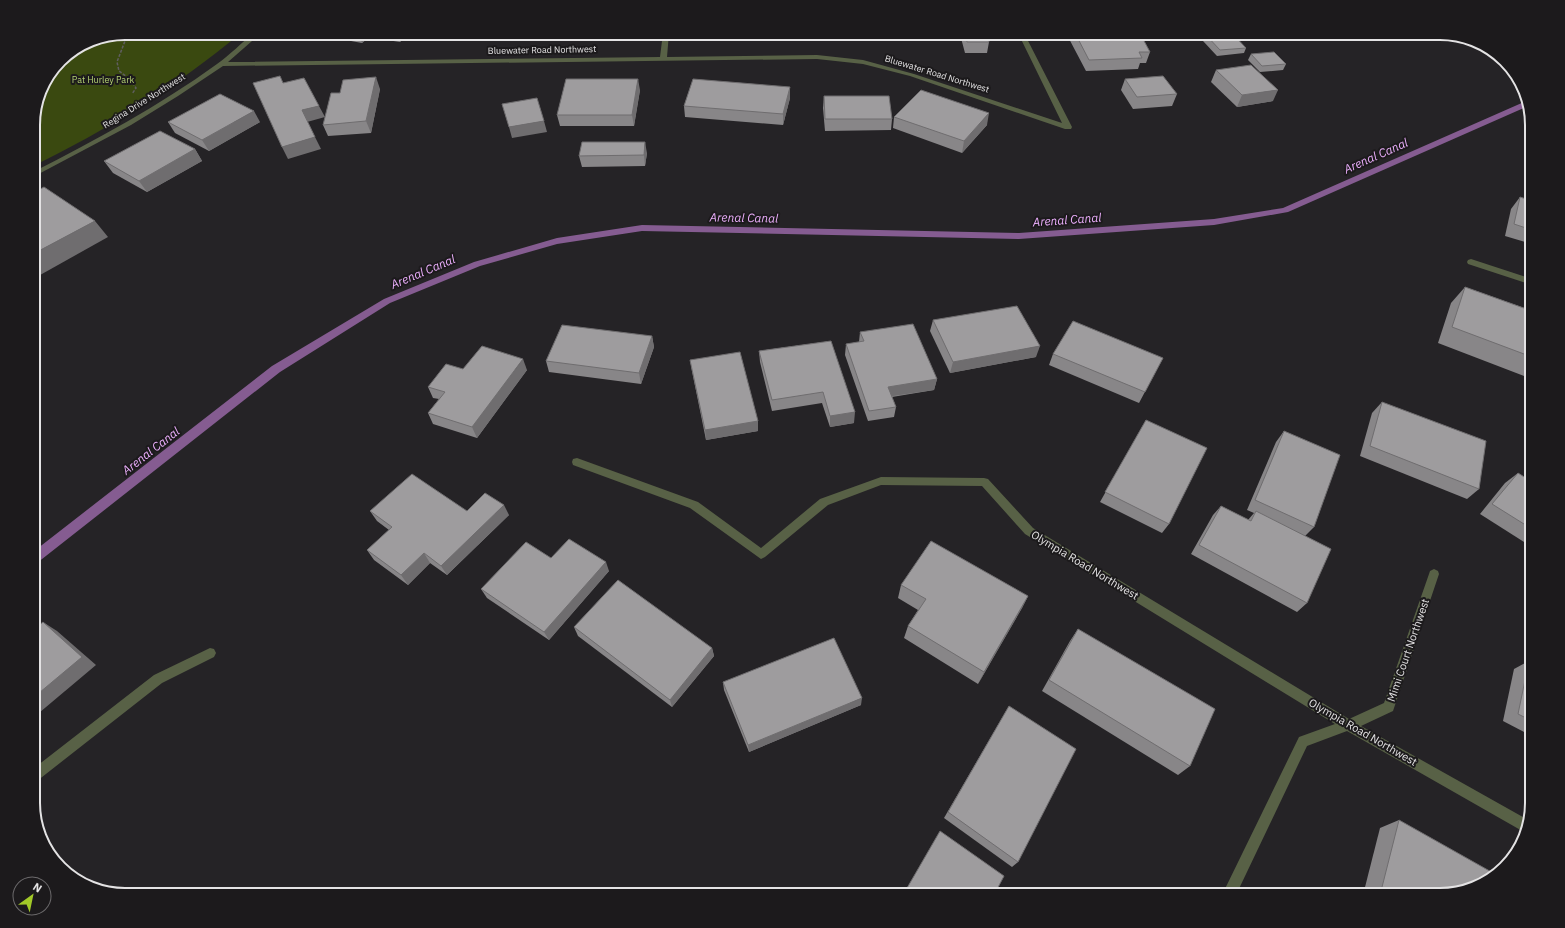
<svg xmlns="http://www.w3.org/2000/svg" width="1565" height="928" viewBox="0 0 1565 928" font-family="'IBM Plex Sans',sans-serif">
	<rect width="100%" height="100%" fill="#252326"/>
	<path fill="#3a4910" d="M125,33H241C179,84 106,131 33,166V119L40,89L60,60L90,40Z"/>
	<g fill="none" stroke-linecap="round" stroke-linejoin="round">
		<polygon fill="#855c91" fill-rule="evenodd" points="1524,102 1527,102 1528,106 1288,212 1214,225 1019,239 642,231 557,244 480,266 390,303 280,372 37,563 33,564 33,552 272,366 384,299 474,262 557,238 642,225 1019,233 1214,219 1283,208"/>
		<g stroke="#605e60" stroke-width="1.5" stroke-dasharray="3 1.5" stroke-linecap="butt">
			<polyline points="128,33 117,62 119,71 131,80 136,88 132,94"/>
			<polyline points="126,38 144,38"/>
		</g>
		<g fill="#586146" fill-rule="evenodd">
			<path d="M254,33H261L228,62L660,57L663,33H669L667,57L817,55L863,60L914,74L1062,123L1018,33H1024L1072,127L1071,129H1065L910,76L863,64L817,59L223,66L178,96L131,125L33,177V172C96,140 159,106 217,64C230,55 241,43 254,33Z"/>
			<polygon points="1471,259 1532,279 1532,285 1468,264 1467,262 1468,260"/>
			<polygon points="577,458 698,502 761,548 820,499 881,477 984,478 988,479 1033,528 1349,719 1384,703 1429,574 1430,571 1434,569 1438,571 1439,574 1393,711 1361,726 1528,820 1524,832 1347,731 1307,746 1236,895 1222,895 1299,737 1335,724 1025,534 982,486 881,485 828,505 765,557 761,559 690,508 573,465 572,462 573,459"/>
			<polygon points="210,648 214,649 216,653 214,657 162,683 37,781 33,783 33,769 154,675"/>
		</g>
	</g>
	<g fill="#888688">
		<polygon points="307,33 374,33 362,43"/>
		<polygon points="378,33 409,33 400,42 380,39"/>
		<polygon points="425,33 451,33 448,36"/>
		<polygon points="517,33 580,33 517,35"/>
		<polygon points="697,33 750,33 750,34 697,35"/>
		<polygon points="873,33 908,33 907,38 874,38"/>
		<polygon points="923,33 987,33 989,42 987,53 965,53 961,38 924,39"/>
		<polygon points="1066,33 1124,33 1128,40 1150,52 1146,63 1140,63 1138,69 1086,71"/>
		<polygon points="1206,35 1246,48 1244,53 1217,56 1203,41"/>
		<polygon points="1251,54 1286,64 1283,70 1260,72 1248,60"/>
		<polygon points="1216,70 1273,101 1237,107 1211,82"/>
		<polygon points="1125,79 1177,94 1172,106 1133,109 1121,90"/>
		<polygon points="790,87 790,98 783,125 685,117 684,106"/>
		<polygon points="380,89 371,133 328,136 323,125 340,93"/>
		<polygon points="640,90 634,126 560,126 557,115"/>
		<polygon points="824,96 892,119 891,130 825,131 823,108"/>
		<polygon points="894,117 987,125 962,153 893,128"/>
		<polygon points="168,122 260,122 209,151 175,133"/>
		<polygon points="195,149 202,161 147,192 113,173 104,161"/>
		<polygon points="647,153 645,166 582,167 579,156"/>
		<polygon points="1520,197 1532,201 1532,244 1505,236 1511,209"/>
		<polygon points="1465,287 1524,308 1532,300 1532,379 1438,343 1451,303"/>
		<polygon points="933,320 1036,357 950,373 930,331"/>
		<polygon points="860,332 937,379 934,390 892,397 896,407 894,417 868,421 845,355 846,344 859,342"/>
		<polygon points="652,336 654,347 641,384 549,372 546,361"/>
		<polygon points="831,341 854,423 830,427 822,403 772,411 760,362 759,351"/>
		<polygon points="1053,354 1163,358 1139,403 1049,365"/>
		<polygon points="690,360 758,421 758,431 706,440 692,371"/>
		<polygon points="463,369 527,370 477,438 433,424 428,413 439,399 433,398 428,387"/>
		<polygon points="1382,402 1479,489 1467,499 1360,456 1372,413"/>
		<polygon points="1146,420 1169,524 1162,533 1100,502"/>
		<polygon points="1284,431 1314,527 1305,536 1307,603 1297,612 1191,554 1213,515 1221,506 1248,520 1254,513 1247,510 1276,442"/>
		<polygon points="1518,473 1532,482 1532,547 1480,514 1505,483"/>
		<polygon points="370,511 467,511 509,515 447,575 430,563 408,585 374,560 367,550 389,530 377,521"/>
		<polygon points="551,558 609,571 549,640 487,598 481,589"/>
		<polygon points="901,585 1028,596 1022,608 978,684 904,638 908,626 918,610 898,598"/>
		<polygon points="574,627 712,648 714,656 672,707 578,636"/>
		<polygon points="1078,629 1190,766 1178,775 1042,691 1070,641"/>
		<polygon points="1529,661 1532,662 1532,736 1503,721 1514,669"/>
		<polygon points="723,682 861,705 749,752 724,690"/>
		<polygon points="1009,706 1018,862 1012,867 944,818"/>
		<polygon points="1399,820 1440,895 1363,895 1380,828"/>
	</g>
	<g fill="#6f6d6f">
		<polygon points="358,33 374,33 362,43"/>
		<polygon points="397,33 409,33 400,42"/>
		<polygon points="447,33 451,33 448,36"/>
		<polygon points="376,77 380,89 371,133 366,121"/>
		<polygon points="638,79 640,90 634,126 632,115"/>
		<polygon points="790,87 790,98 783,125 783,114"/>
		<polygon points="1278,90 1273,101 1237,107 1242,95"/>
		<polygon points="319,106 325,117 307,122 302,110"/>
		<polygon points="254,111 260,122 209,151 202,140"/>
		<polygon points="989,113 987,125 962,153 964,141"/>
		<polygon points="544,121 547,132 512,138 509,127"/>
		<polygon points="315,137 321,149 288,159 282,147"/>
		<polygon points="645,142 647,153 645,166 644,155"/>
		<polygon points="195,149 202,161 147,192 139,181"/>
		<polygon points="95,221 108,237 33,279 33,254"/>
		<polygon points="652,336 654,347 641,384 639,373"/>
		<polygon points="1040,346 1036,357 950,373 953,362"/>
		<polygon points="523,359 527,370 477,438 472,427"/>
		<polygon points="937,379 934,390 886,397 888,387"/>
		<polygon points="855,412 854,423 830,427 830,416"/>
		<polygon points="758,421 758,431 706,440 705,430"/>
		<polygon points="504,505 509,515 447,575 441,566"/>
		<polygon points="424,553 430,563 408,585 401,575"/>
		<polygon points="606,562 609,571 549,640 544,632"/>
		<polygon points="1028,596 1022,608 978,684 984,672"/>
		<polygon points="43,622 57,631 96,665 33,718 33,698"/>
		<polygon points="712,648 714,656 672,707 670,700"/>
		<polygon points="862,698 861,705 749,752 748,745"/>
	</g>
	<g fill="#9e9c9e" stroke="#6f6d6f">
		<polygon points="965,33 987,33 989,42 967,42"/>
		<polygon points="1075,33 1124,33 1128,40 1143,39 1150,52 1139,52 1142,58 1089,60"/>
		<polygon points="1232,33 1246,48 1220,50 1206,35"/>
		<polygon points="1274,52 1286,64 1262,66 1251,54"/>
		<polygon points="1251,65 1278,90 1242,95 1216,70"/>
		<polygon points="280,76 283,83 304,78 319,106 302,110 315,137 282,147 253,83"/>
		<polygon points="1163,76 1177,94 1137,97 1125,79"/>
		<polygon points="376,77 366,121 323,125 331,93 340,93 343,80"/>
		<polygon points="566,79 638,79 632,115 557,115"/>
		<polygon points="693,79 790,87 783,114 684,106"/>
		<polygon points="921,90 989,113 964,141 894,117"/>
		<polygon points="220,94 254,111 202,140 168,122"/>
		<polygon points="824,96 889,96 892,119 825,119"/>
		<polygon points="537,98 544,121 509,127 502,104"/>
		<polygon points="160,131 195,149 139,181 104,161"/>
		<polygon points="582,142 645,142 644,155 579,156"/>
		<polygon points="44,187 95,221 33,254 33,193"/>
		<polygon points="1520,197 1532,201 1532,230 1514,224"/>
		<polygon points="1465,287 1532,311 1532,357 1452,327"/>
		<polygon points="1017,306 1040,346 953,362 933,320"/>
		<polygon points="1073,321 1163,358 1145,392 1053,354"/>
		<polygon points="913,324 937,379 888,387 896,407 869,411 846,344 864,341 860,332"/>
		<polygon points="562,325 652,336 639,373 546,361"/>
		<polygon points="831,341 855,412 830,416 823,392 772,400 759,351"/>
		<polygon points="482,346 523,359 472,427 428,413 445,392 428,387 446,364 463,369"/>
		<polygon points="740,352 758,421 705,430 690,360"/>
		<polygon points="1382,402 1486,441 1479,489 1370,446"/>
		<polygon points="1146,420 1207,448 1169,524 1105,492"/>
		<polygon points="1284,431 1340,455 1314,527 1255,500"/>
		<polygon points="1518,473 1532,482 1532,529 1492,504"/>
		<polygon points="412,474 467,511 485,493 504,505 441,566 424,553 401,575 367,550 392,527 370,511"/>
		<polygon points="1221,506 1251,521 1256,511 1331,549 1307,603 1199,545"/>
		<polygon points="569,539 606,562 544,632 481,589 526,542 551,558"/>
		<polygon points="931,541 1028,596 984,672 908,626 926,599 901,585"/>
		<polygon points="618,580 712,648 670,700 574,627"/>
		<polygon points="43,622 82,657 33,698 33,630"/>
		<polygon points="1078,629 1215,709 1190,766 1049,680"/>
		<polygon points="834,638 862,698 748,745 723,682"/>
		<polygon points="1529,661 1532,662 1532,721 1518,714"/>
		<polygon points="1009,706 1076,749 1018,862 948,812"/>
		<polygon points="1399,820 1495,874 1486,883 1440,895 1380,895"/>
		<polygon points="940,831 1004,876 994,895 903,895"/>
	</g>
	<g text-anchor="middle" stroke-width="4" stroke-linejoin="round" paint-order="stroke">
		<g font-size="9" fill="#e4e3e4" stroke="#1c1a1c">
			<text transform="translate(542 50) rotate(-1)" y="3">Bluewater Road Northwest</text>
			<text transform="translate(937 74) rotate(17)" y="3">Bluewater Road Northwest</text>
			<text transform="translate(144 101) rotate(-32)" y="3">Regina Drive Northwest</text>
		</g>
		<g font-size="9" fill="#b4d173" stroke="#1c1a1c">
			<text x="103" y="83">Pat Hurley Park</text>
		</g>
		<g font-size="11" fill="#e4e3e4" stroke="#1c1a1c">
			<text transform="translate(1085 565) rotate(31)" y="4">Olympia Road Northwest</text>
			<text transform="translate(1408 650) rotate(-71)" y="4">Mimi Court Northwest</text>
			<text transform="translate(1363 732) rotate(30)" y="4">Olympia Road Northwest</text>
		</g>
		<g font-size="12" font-style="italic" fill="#ecaffd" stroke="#1c1a1c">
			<text transform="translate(1376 156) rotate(-24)" y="4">Arenal Canal</text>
			<text transform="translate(744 218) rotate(1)" y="4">Arenal Canal</text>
			<text transform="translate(1067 220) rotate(-4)" y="4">Arenal Canal</text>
			<text transform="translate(423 272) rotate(-23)" y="4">Arenal Canal</text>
			<text transform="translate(151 451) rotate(-38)" y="4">Arenal Canal</text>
		</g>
	</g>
	<path d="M0 0H1565V928H0ZM125 40H1440A85 85 0 0 1 1525 125V803A85 85 0 0 1 1440 888H125A85 85 0 0 1 40 803V125A85 85 0 0 1 125 40Z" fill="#1c1a1c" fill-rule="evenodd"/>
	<path fill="none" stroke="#e4e3e4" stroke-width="2" d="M125 40H1440A85 85 0 0 1 1525 125V803A85 85 0 0 1 1440 888H125A85 85 0 0 1 40 803V125A85 85 0 0 1 125 40Z"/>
	<g transform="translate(32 896) rotate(33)"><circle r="19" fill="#1c1a1c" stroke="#6c6a6c"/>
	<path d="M0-3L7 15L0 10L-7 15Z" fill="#a2c928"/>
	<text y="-6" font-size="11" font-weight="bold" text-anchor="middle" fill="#e4e3e4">N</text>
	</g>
</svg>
